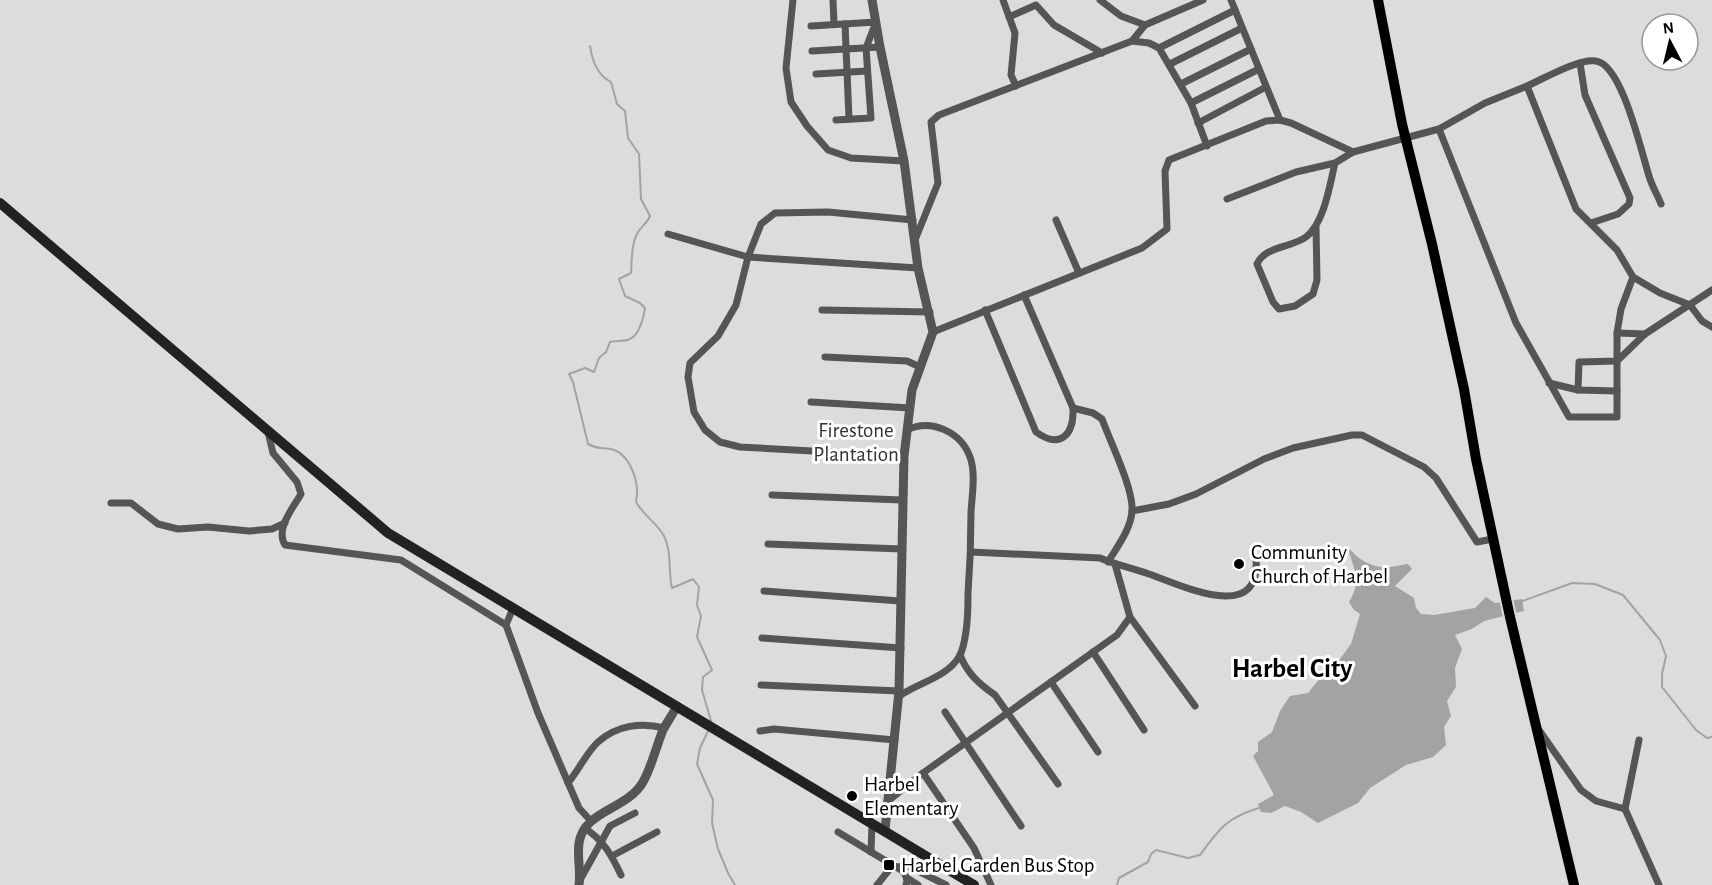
<svg xmlns="http://www.w3.org/2000/svg" width="1712" height="885" viewBox="0 0 1712 885" font-family="'Alegreya Sans',sans-serif">
	<rect width="100%" height="100%" fill="#fff"/>
	<path fill="#dcdcdc" fill-rule="evenodd" d="M0,0H1712V885H0ZM1652,24H1688V60H1652Z"/>
	<path fill="#a3a3a3" d="M1347,545C1353,556 1370,567 1383,567C1391,568 1400,565 1408,564L1412,569L1395,586L1414,598L1416,608L1421,614L1434,615L1475,608L1486,597L1495,603L1522,599L1524,611L1484,621L1472,629L1455,635L1462,649L1455,668L1456,687L1447,701L1451,716L1444,727L1446,745L1433,757L1406,765L1370,788L1358,803L1318,823L1301,812L1285,806L1271,813L1261,812L1258,804L1274,795L1253,756L1258,751V742L1272,732L1280,711L1290,696L1308,693L1321,677L1337,663L1351,644L1360,614L1354,610L1349,602C1363,579 1353,569 1347,545Z"/>
	<g fill="none" stroke-linecap="round" stroke-linejoin="round">
		<g stroke="#a3a3a3" stroke-width="2">
			<path d="M590,46C592,60 598,76 611,82L617,104L625,111L628,138L639,154L641,199L650,216C647,223 642,226 638,232C631,244 632,260 631,273L619,279L625,296L640,303L645,308C644,317 639,335 630,339C624,342 617,340 610,342L606,352L599,358L594,372L585,368L569,374L573,382L588,444C599,450 601,447 611,449C631,454 640,484 636,502C644,516 657,523 664,536C672,552 668,572 672,588L693,579L699,587L697,605L701,616L697,637L712,670L703,677L702,690L711,721"/>
			<polyline points="1520,602 1572,583 1595,584 1623,595 1660,640 1666,656 1662,674 1662,687 1696,730 1707,738 1712,737"/>
			<polyline points="709,729 700,748 697,764 713,800 712,823 718,849 728,873 735,885"/>
			<path d="M1117,885L1119,878L1148,862L1151,854L1156,850L1188,858L1200,855C1219,829 1226,818 1259,808"/>
		</g>
		<defs>
			<polyline id="primary" points="1378,0 1402,124 1432,244 1464,389 1476,459 1510,617 1574,885"/>
		</defs>
		<use href="#primary" stroke="#dbdbdb" stroke-width="14"/>
		<g stroke="#555" stroke-width="7">
			<polyline points="793,0 786,68 791,102 807,126 828,150 851,158 904,161"/>
			<polyline points="833,0 834,24"/>
			<polyline points="1003,0 1015,33 1011,75 1016,86"/>
			<polyline points="1100,0 1121,16 1145,25"/>
			<polyline points="1231,0 1280,120"/>
			<polyline points="1009,17 1036,5 1054,25 1102,53"/>
			<polyline points="845,24 849,119"/>
			<polyline points="811,26 876,22 866,48 871,118 836,120"/>
			<polyline points="1132,41 1145,25 1203,0"/>
			<polyline points="1159,48 1235,10"/>
			<polyline points="812,51 880,47"/>
			<polyline points="1580,63 1585,95 1630,198 1629,204 1618,214 1591,223"/>
			<polyline points="1170,64 1242,28"/>
			<polyline points="816,74 867,71"/>
			<polyline points="1181,84 1251,49"/>
			<path d="M1527,86C1543,79 1579,58 1596,61C1623,65 1642,156 1650,179C1653,188 1658,196 1661,204"/>
			<polyline points="1191,103 1259,69"/>
			<polyline points="1198,123 1266,87"/>
			<polyline points="1439,129 1516,323 1569,417 1617,417 1617,333 1621,309 1633,277"/>
			<polyline points="1227,199 1296,172 1335,163 1353,152"/>
			<polyline points="1056,220 1079,273"/>
			<path d="M1316,226L1317,280L1313,294L1295,306L1279,309L1273,302L1257,264C1265,246 1291,248 1306,237C1324,224 1330,184 1335,163"/>
			<polyline points="668,234 748,257 918,268"/>
			<polyline points="915,240 938,183 931,122 939,115 1132,41 1149,43 1159,48 1191,103 1207,146"/>
			<polyline points="822,310 930,312"/>
			<path d="M985,310L1036,432C1061,450 1074,434 1073,408L1024,295"/>
			<polyline points="933,332 1142,248 1167,229 1165,171 1169,160 1266,121 1280,120 1291,123 1353,152 1439,129 1485,103 1527,86 1576,209 1617,250 1633,277 1660,293 1690,305 1702,321 1712,327"/>
			<polyline points="1617,333 1645,334 1712,290"/>
			<polyline points="825,357 907,361 920,367"/>
			<polyline points="1549,383 1578,390 1617,391"/>
			<polyline points="1578,390 1579,362 1617,361 1645,334"/>
			<polyline points="811,402 910,408"/>
			<path d="M1073,408L1093,413L1102,419C1110,441 1134,490 1132,511C1131,529 1117,547 1108,562"/>
			<path d="M268,432L273,453L297,482L301,494C293,508 275,529 285,545L401,560L506,625"/>
			<polyline points="904,456 740,447 720,442 705,430 694,412 688,377 690,363 718,336 736,305 748,257 761,224 775,213 828,212 913,220"/>
			<polyline points="772,495 902,500"/>
			<polyline points="111,503 131,503 158,524 178,529 208,527 249,531 272,529 285,523"/>
			<polyline points="1132,511 1169,504 1196,494 1264,459 1293,448 1352,435 1362,435 1424,467 1436,478 1477,542 1493,539"/>
			<polyline points="768,544 902,549"/>
			<path d="M971,552L1100,558C1116,565 1133,568 1149,574C1181,585 1261,625 1256,559"/>
			<polyline points="1115,564 1130,617 1195,706"/>
			<polyline points="764,591 900,601"/>
			<polyline points="513,608 506,625 538,713 579,808 590,820"/>
			<polyline points="762,638 901,648"/>
			<polyline points="1093,652 1144,730"/>
			<path d="M960,655C967,673 979,684 995,695L1058,784"/>
			<polyline points="1051,682 1098,752"/>
			<polyline points="761,685 899,691"/>
			<path d="M898,697C917,683 946,678 959,657C963,650 965,639 966,631C968,619 968,606 968,594C970,567 971,539 971,512C972,495 976,473 970,457C961,432 931,418 907,430"/>
			<polyline points="945,712 1021,826"/>
			<polyline points="1539,730 1581,790 1596,801 1625,809 1659,885"/>
			<polyline points="760,731 774,729 895,740"/>
			<polyline points="923,773 974,848 991,885"/>
			<path d="M568,783C578,771 587,752 598,742C617,725 642,722 664,728"/>
			<polyline points="888,801 923,773 1117,635 1130,617"/>
			<polyline points="1625,809 1639,740"/>
			<path d="M584,828C603,839 612,856 621,875"/>
			<polyline points="838,832 896,867 908,866 946,885"/>
			<polyline points="871,852 872,824"/>
			<polyline points="612,856 657,832"/>
			<path d="M896,867C903,870 909,877 906,885"/>
			<polyline points="907,878 918,885"/>
			<polyline points="580,880 610,826 635,813"/>
			<polyline points="877,885 893,865"/>
		</g>
		<g stroke="#555" stroke-width="9">
			<polyline points="872,0 880,47 904,161 918,268 933,332 912,390 904,456 899,691 885,830"/>
			<path d="M579,885C581,871 577,857 579,843C584,810 627,810 643,782C652,766 656,747 663,730C667,722 673,714 677,706"/>
		</g>
		<polyline stroke="#222" stroke-width="10" points="0,203 388,533 974,885"/>
		<use href="#primary" stroke="#000" stroke-width="10"/>
	</g>
	<g fill="#000" stroke="#fff" stroke-width="2">
		<circle cx="1239" cy="564" r="6"/>
		<circle cx="852" cy="796" r="6"/>
		<rect x="883" y="859" width="12" height="12" rx="3"/>
	</g>
	<g text-anchor="middle" stroke-width="6" stroke-linejoin="round" paint-order="stroke">
		<g font-size="21" fill="#333" stroke="#fff">
			<text x="856" y="437">Firestone<tspan x="856" dy="24">Plantation</tspan></text>
		</g>
		<g font-size="21" fill="#000" stroke="#fff" text-anchor="start">
			<text x="1251" y="559">Community<tspan x="1251" dy="24">Church of Harbel</tspan></text>
			<text x="864" y="791">Harbel<tspan x="864" dy="24">Elementary</tspan></text>
			<text x="901" y="872">Harbel Garden Bus Stop</text>
		</g>
		<g font-size="27" font-weight="bold" fill="#000" stroke="#fff">
			<text x="1292" y="677">Harbel City</text>
		</g>
	</g>
	<g transform="translate(1670 42) rotate(353)"><circle r="28" fill="#ffffff" stroke="#999999" stroke-width="1.5"/>
	<path d="M0-4.5L10 22L0 15L-10 22Z" fill="#000000"/>
	<text y="-9" font-size="16" font-weight="bold" text-anchor="middle" fill="#000000">N</text>
	</g>
</svg>
